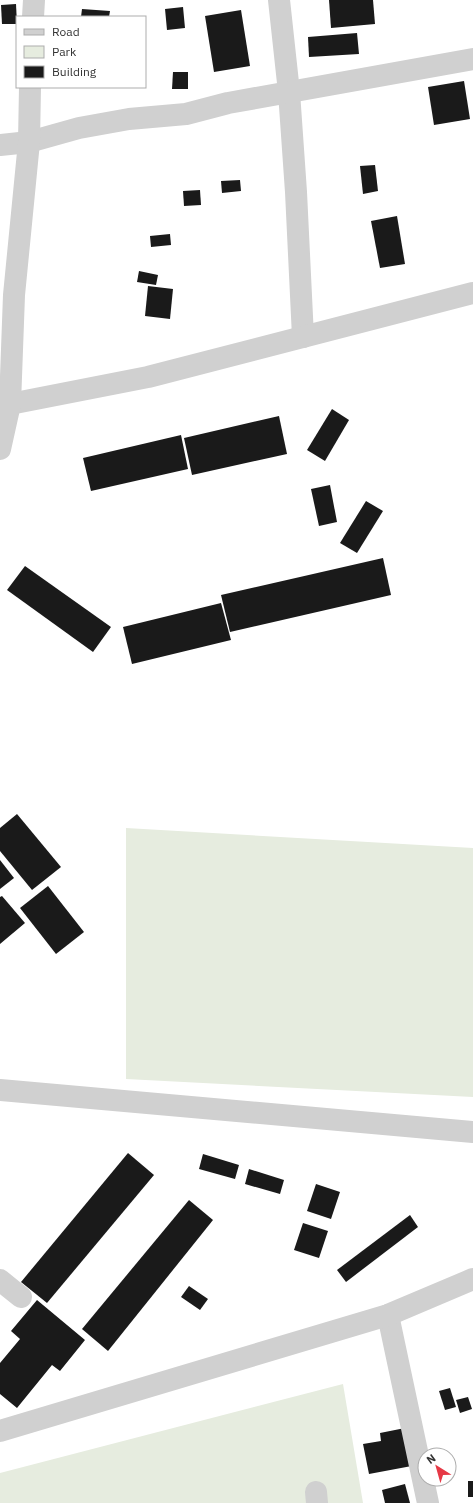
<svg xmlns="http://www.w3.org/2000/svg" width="473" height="1503" viewBox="0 0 473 1503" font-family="'IBM Plex Sans',sans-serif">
	<rect width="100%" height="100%" fill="#fff"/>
	<g fill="#e6ecdf">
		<polygon points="126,828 473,848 473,1097 126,1079"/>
		<polygon points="343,1384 363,1503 0,1503 0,1473"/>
	</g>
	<g fill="#1a1a1a">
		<polygon points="329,0 373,0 375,24 331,28"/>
		<polygon points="16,4 17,24 2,24 1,5"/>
		<polygon points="183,7 185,28 167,30 165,9"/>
		<polygon points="82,9 110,11 109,17 81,17"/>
		<polygon points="241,10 250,66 214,72 205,16"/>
		<polygon points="357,33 359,54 309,57 308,37"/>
		<polygon points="173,72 188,72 188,89 172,89"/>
		<polygon points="464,81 470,119 434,125 428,87"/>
		<polygon points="375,165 378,191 363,194 360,166"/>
		<polygon points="240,180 241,191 222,193 221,181"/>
		<polygon points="200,190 201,205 184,206 183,191"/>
		<polygon points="397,216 405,264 380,268 371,221"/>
		<polygon points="170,234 171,245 151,247 150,236"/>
		<polygon points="139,271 158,275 156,285 137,282"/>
		<polygon points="148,286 173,289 170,319 145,316"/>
		<polygon points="332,409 349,420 325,461 307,450"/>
		<polygon points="279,416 287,454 192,475 184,438"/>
		<polygon points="181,435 188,469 91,491 83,458"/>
		<polygon points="330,485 337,522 319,526 311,489"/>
		<polygon points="366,501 383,511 357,553 340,543"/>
		<polygon points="383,558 391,595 230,632 221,595"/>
		<polygon points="25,566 111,627 93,652 7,590"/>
		<polygon points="221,603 231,640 132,664 123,627"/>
		<polygon points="17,814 61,867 32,890 0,851 0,828"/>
		<polygon points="0,860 14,878 0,889"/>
		<polygon points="48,886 84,932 56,954 20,908"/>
		<polygon points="2,896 25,923 0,944 0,897"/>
		<polygon points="128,1153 154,1175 47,1303 21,1282"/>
		<polygon points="203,1154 239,1165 235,1179 199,1169"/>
		<polygon points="249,1169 284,1180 280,1194 245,1184"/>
		<polygon points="316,1184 340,1192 331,1219 307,1211"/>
		<polygon points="189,1200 213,1220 108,1351 82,1329"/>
		<polygon points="410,1215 418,1227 346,1282 337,1270"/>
		<polygon points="303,1223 328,1231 319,1258 294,1250"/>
		<polygon points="189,1286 208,1299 200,1310 181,1297"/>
		<polygon points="37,1300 85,1340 60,1371 52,1365 17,1408 0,1394 0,1363 20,1339 11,1331"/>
		<polygon points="450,1388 456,1407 445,1410 439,1391"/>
		<polygon points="468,1397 472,1409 460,1413 456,1400"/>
		<polygon points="410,1427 417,1465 369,1474 363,1444 381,1441 380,1433"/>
		<rect x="468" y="1481" width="5" height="16"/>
		<polygon points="405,1484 410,1503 385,1503 382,1490"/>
	</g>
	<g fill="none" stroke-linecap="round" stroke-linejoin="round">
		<g stroke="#d0d0d0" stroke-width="22">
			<polyline points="279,0 289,92 296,192 303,337"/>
			<polyline points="33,17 34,0"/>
			<polyline points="0,145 29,142 79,128 129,119 186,114 228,103 473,59"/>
			<polyline points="10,404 148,377 473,293"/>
			<polyline points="0,449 10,404 14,295 29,142 30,87"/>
			<polyline points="0,1090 473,1132"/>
			<polyline points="0,1280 21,1297"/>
			<polyline points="388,1315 428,1503"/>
			<polyline points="0,1431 388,1315 473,1279"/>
			<polyline points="316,1492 317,1503"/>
		</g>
	</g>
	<rect x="16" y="16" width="130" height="72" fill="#ffffff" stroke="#adadad"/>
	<rect x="24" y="29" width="20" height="6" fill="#d0d0d0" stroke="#adadad"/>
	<text x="52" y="36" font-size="12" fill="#333333">Road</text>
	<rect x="24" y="46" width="20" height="12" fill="#e6ecdf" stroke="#adadad"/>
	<text x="52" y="56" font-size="12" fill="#333333">Park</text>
	<rect x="24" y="66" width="20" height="12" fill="#1a1a1a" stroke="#adadad"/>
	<text x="52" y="76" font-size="12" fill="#333333">Building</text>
	<g transform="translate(437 1467) rotate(323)"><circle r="19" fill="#ffffff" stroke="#adadad"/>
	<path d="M0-3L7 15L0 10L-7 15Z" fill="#e63946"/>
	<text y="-6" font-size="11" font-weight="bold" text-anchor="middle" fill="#333333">N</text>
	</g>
</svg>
